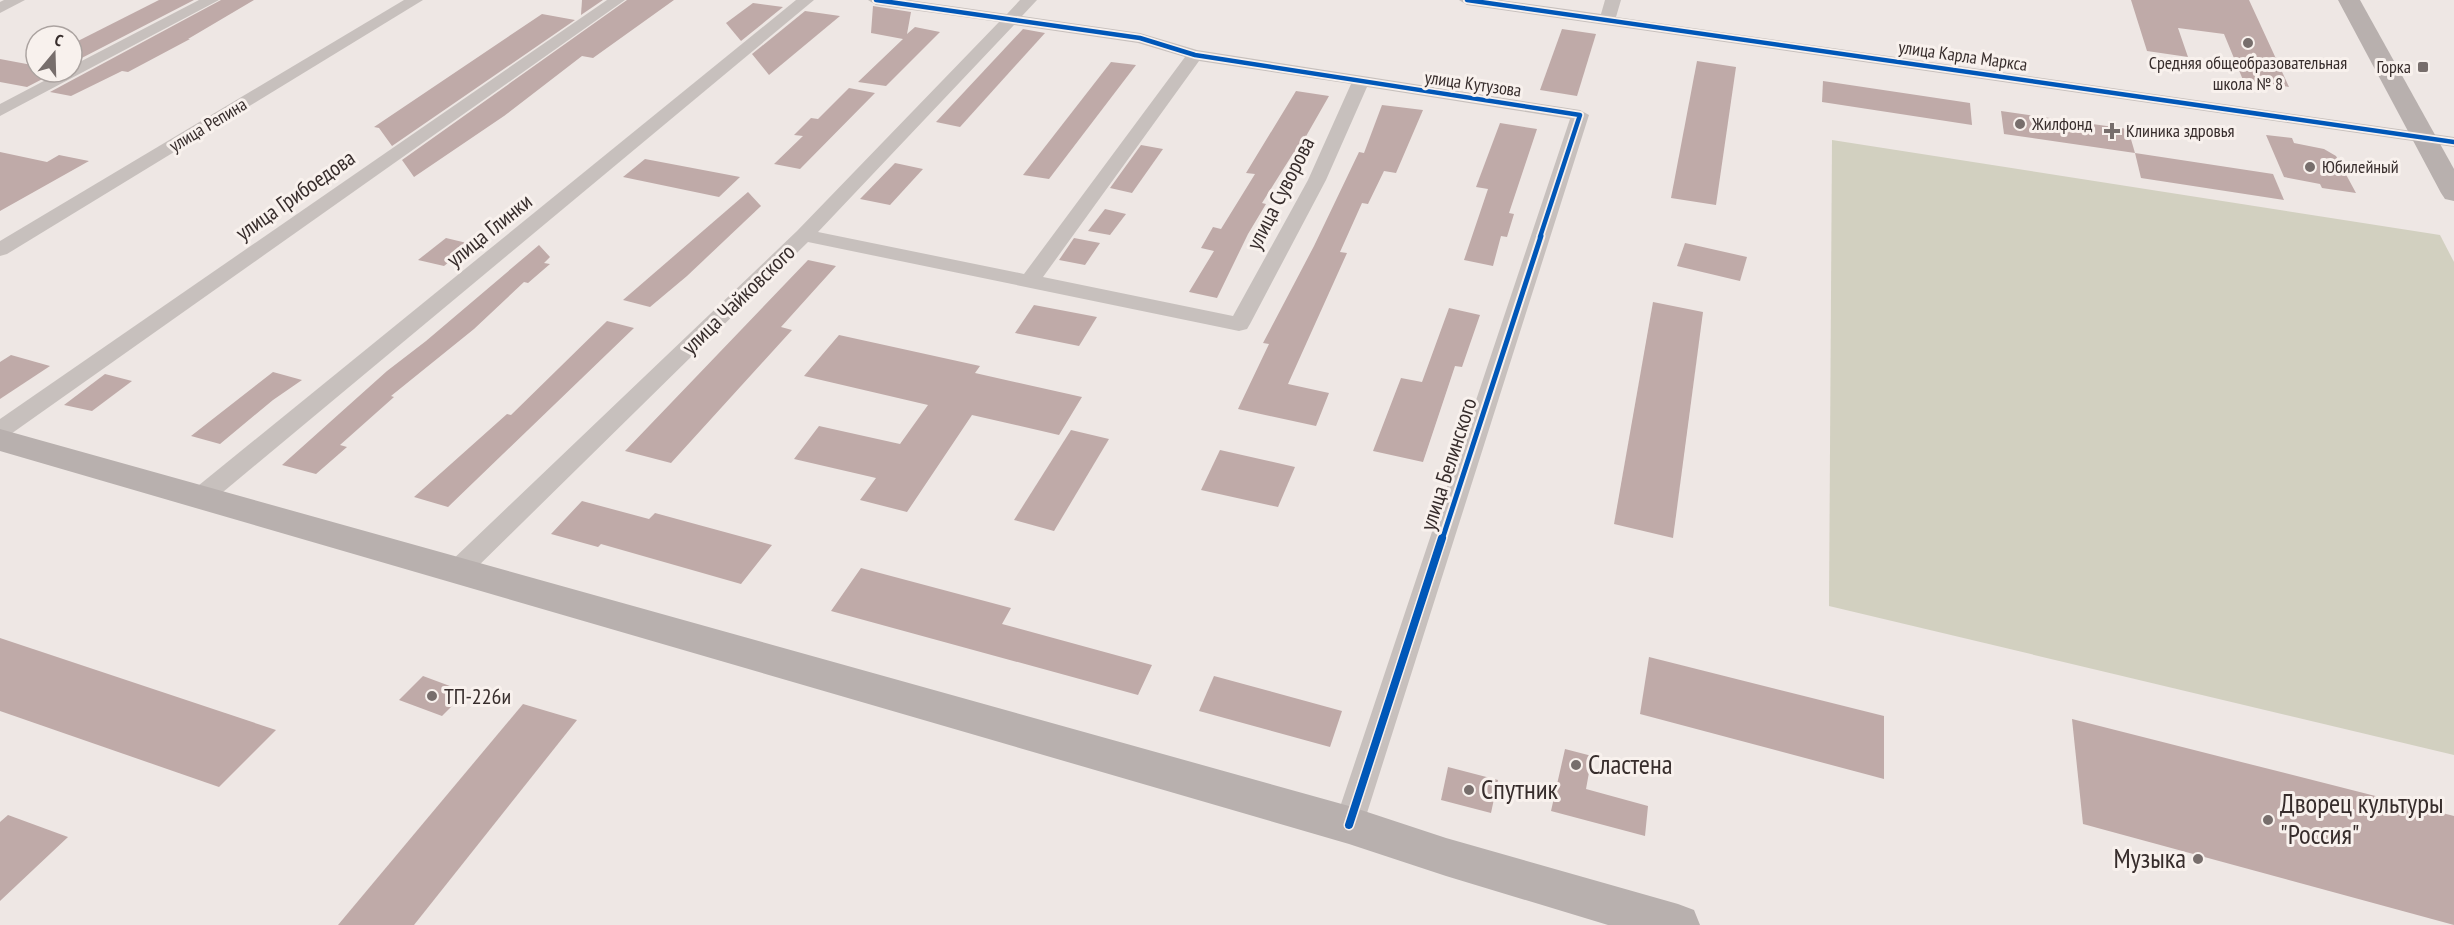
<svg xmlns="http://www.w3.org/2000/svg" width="2454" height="925" font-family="'PT Sans Narrow',sans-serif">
<rect width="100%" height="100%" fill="#eee7e4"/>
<!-- green -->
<path fill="#d2d0c0" d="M1832 140 2440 235 2454 262V755L1829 606Z"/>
<!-- building -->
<g fill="#bfaaa8">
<path d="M159 0H194L72 63V44Z"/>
<path d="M221 0H254L188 39H190L128 72 122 71 71 96 50 92Z"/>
<path d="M582 0H603L581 15Z"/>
<path d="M627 0H674L593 58 582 56 504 116 414 177 402 160Z"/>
<path d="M2131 0H2249L2289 87 2243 80 2224 34 2178 28 2188 57 2147 51Z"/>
<path d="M753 3 783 7 741 41 726 23Z"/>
<path d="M873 6 911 12 907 34 915 27 940 32 886 86 858 82 903 39 871 33Z"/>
<path d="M805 11 840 16 769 75 752 54Z"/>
<path d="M542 14 575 20 392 146 379 128 374 127Z"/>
<path d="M1023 29 1045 33 960 127 936 122Z"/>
<path d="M1562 29 1596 34 1577 96 1540 90Z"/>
<path d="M0 59 32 65 36 63V72H56L27 87 0 82Z"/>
<path d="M1697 61 1736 67 1716 205 1671 198Z"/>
<path d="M1111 62 1136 65 1049 179 1023 175Z"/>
<path d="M1823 81 1970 103 1972 125 1822 102Z"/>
<path d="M849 88 875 93 800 169 774 164 803 136 794 135 811 118 818 119Z"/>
<path d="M1296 91 1329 96 1297 152H1294L1262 203 1266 204 1248 234 1217 298 1189 292 1214 251 1201 248 1213 227 1221 229 1255 174 1246 173Z"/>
<path d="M1382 105 1423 110 1396 173 1384 171 1368 204 1362 203 1340 252 1347 253 1288 384 1329 393 1316 426 1238 409 1269 344 1263 343 1314 246 1359 152 1364 153Z"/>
<path d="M2001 111 2128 129 2135 153 2004 134Z"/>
<path d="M1500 123 1537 129 1509 213 1514 214 1507 237 1501 236 1493 266 1464 260 1488 189 1476 187Z"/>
<path d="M2266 135 2292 138 2294 143 2324 149 2336 156 2356 193 2322 188 2320 184 2284 177Z"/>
<path d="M1141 145 1163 149 1132 193 1110 188Z"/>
<path d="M0 152 47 162 59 155 89 161 0 211Z"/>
<path d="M2135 153 2273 174 2284 200 2141 178Z"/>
<path d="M645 159 740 177 719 197 623 177Z"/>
<path d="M895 163 923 169 890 205 860 199Z"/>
<path d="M748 192 761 206 687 276 650 307 623 300Z"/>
<path d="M1105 209 1126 214 1110 235 1088 231Z"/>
<path d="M446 238 471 244 444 266 418 260Z"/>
<path d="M1074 238 1100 243 1085 265 1059 260Z"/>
<path d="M1685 243 1747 257 1740 281 1677 266Z"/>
<path d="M539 245 550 257 544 263 550 264 528 283 524 282 474 329 391 396 394 397 340 445 347 447 316 474 282 465 387 371 426 341Z"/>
<path d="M808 260 836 266 781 327 792 330 671 463 625 451Z"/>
<path d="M1653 302 1703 312 1673 538 1614 524Z"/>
<path d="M1034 305 1097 317 1079 346 1015 333Z"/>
<path d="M1449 308 1480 315 1462 367 1455 366 1423 462 1373 451 1401 378 1422 382Z"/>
<path d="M607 321 634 328 448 507 414 497 507 414 511 415Z"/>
<path d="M839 335 980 366 975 373 1082 397 1059 435 972 415 907 512 860 500 876 478 794 459 819 426 900 444 928 405 804 376Z"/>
<path d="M11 355 50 366 0 399V362Z"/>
<path d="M273 372 302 380 273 400 220 444 191 436Z"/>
<path d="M105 374 132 381 92 411 64 405Z"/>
<path d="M1071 430 1109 439 1054 531 1014 520Z"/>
<path d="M1220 450 1295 467 1278 507 1201 490Z"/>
<path d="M582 501 649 519 655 513 772 545 741 584 601 544 598 547 551 534Z"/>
<path d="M861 568 1011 608 1002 624 1152 665 1138 695 831 611Z"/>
<path d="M0 638 276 730 219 787 0 711Z"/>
<path d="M1649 657 1884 716V779L1640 714Z"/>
<path d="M423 676 466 692 442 716 399 700Z"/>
<path d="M1214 676 1342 711 1330 747 1199 711Z"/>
<path d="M523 704 577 720 414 925H338Z"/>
<path d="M2072 719 2454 816V925L2083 824Z"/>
<path d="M1565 749 1592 756 1586 789 1648 806 1645 836 1551 811Z"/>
<path d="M1448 767 1498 780 1491 813 1441 800Z"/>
<path d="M8 815 68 837 0 901V822Z"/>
</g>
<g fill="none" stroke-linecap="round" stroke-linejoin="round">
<!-- minor -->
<g fill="#c7c0bd" fill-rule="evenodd">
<path d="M4 0H25L0 13V2Z"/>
<path d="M199 0H219L0 116V104L61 72H72V66Z"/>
<path d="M404 0H423L7 254 0 256V241Z"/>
<path d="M607 0H625L8 436 0 438V419Z"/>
<path d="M796 0H814L211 502 202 505 193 502 190 496 193 490Z"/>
<path d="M868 0H909L1007 14 1020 0H1037L1022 16 1140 33 1197 50 1580 110 1589 115 1360 835 1349 839 1338 835 1334 825 1570 119 1367 87 1326 180 1250 324 1247 329 1239 331 808 242 466 578 457 581 448 578 444 571 448 564 797 231 999 22 876 5ZM1014 25 1138 43 1185 57 1024 274 818 232ZM1199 61 1351 84 1308 180 1233 316 1043 277Z"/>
<path d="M1459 0H1500L1601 14 1605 0H1621L1616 17 2454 137V147L1467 5Z"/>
</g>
<!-- secondary -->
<g fill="#b8b0ae" fill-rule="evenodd">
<path d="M2338 0H2360L2454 169V201L2445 199 2441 193Z"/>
<path d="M0 429 1349 806 1446 838 1678 904 1694 910 1700 925H1608L1446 876 1349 844 0 451Z"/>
</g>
<!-- cycleway-far2 casing -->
<g stroke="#f8f1ed" stroke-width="8">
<g id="cycleway-far2">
<path d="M876 0 1140 38 1195 55 1580 115 1540 237"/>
<path d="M1467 0 2454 142"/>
</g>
</g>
<!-- cycleway-far1 casing -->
<g stroke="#f8f1ed" stroke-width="9">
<path id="cycleway-far1" d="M1442 540 1541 236"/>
</g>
<!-- cycleway casing -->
<g stroke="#f8f1ed" stroke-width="11">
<path id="cycleway" d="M1349 825 1442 538"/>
</g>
<!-- cycleway-far2 -->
<use href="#cycleway-far2" stroke="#0057b8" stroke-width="4.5"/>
<!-- cycleway-far1 -->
<use href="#cycleway-far1" stroke="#0057b8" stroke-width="5"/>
<!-- cycleway -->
<use href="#cycleway" stroke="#0057b8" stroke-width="8"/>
</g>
<!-- markers -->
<g fill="#776e6c" stroke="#f8f1ed" stroke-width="2">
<circle cx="2248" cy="43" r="6"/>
<rect x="2417" y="61" width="12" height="12" rx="3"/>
<circle cx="2020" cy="124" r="6"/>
<path d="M2109 122h6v6h6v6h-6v6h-6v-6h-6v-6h6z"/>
<circle cx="2310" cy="167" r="6"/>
<circle cx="432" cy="696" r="6"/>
<circle cx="1576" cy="765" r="6"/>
<circle cx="1469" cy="790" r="6"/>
<circle cx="2268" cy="820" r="6"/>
<circle cx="2198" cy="859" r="6"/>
</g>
<g text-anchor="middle" stroke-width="6" stroke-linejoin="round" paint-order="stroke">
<!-- far-street labels -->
<g font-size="18" fill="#372d2c" stroke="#f8f1ed">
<text transform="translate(1963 56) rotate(8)" y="6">улица Карла Маркса</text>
<text transform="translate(1473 84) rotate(8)" y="6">улица Кутузова</text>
<text transform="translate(208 125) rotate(-31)" y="6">улица Репина</text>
</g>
<!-- far-poi labels -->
<g font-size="18" fill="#372d2c" stroke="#f8f1ed" text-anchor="start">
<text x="2248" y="69" text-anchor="middle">Средняя общеобразовательная<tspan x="2248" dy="21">школа № 8</tspan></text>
<text x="2411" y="73" text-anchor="end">Горка</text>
<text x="2032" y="130">Жилфонд</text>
<text x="2126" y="137">Клиника здровья</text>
<text x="2322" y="173">Юбилейный</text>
</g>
<!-- street labels -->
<g font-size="22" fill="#372d2c" stroke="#f8f1ed">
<text transform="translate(1280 193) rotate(-63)" y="8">улица Суворова</text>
<text transform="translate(295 195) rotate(-35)" y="8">улица Грибоедова</text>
<text transform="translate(489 230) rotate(-39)" y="8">улица Глинки</text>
<text transform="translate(738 299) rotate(-44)" y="8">улица Чайковского</text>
<text transform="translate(1448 464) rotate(-72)" y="8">улица Белинского</text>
</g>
<!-- poi labels -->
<g font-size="22" fill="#372d2c" stroke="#f8f1ed" text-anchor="start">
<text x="444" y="704">ТП-226и</text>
</g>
<!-- near-poi labels -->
<g font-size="27" fill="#372d2c" stroke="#f8f1ed" text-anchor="start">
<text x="1588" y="774">Сластена</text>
<text x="1481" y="799">Спутник</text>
<text x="2280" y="813">Дворец культуры<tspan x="2280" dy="31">"Россия"</tspan></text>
<text x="2186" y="868" text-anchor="end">Музыка</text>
</g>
</g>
<!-- north arrow -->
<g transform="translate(54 54) rotate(19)"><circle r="28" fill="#f8f1ed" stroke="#aba3a0" stroke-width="1.5"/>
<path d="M0-4.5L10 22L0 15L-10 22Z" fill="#776e6c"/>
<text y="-9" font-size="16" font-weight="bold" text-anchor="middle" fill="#372d2c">С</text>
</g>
</svg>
